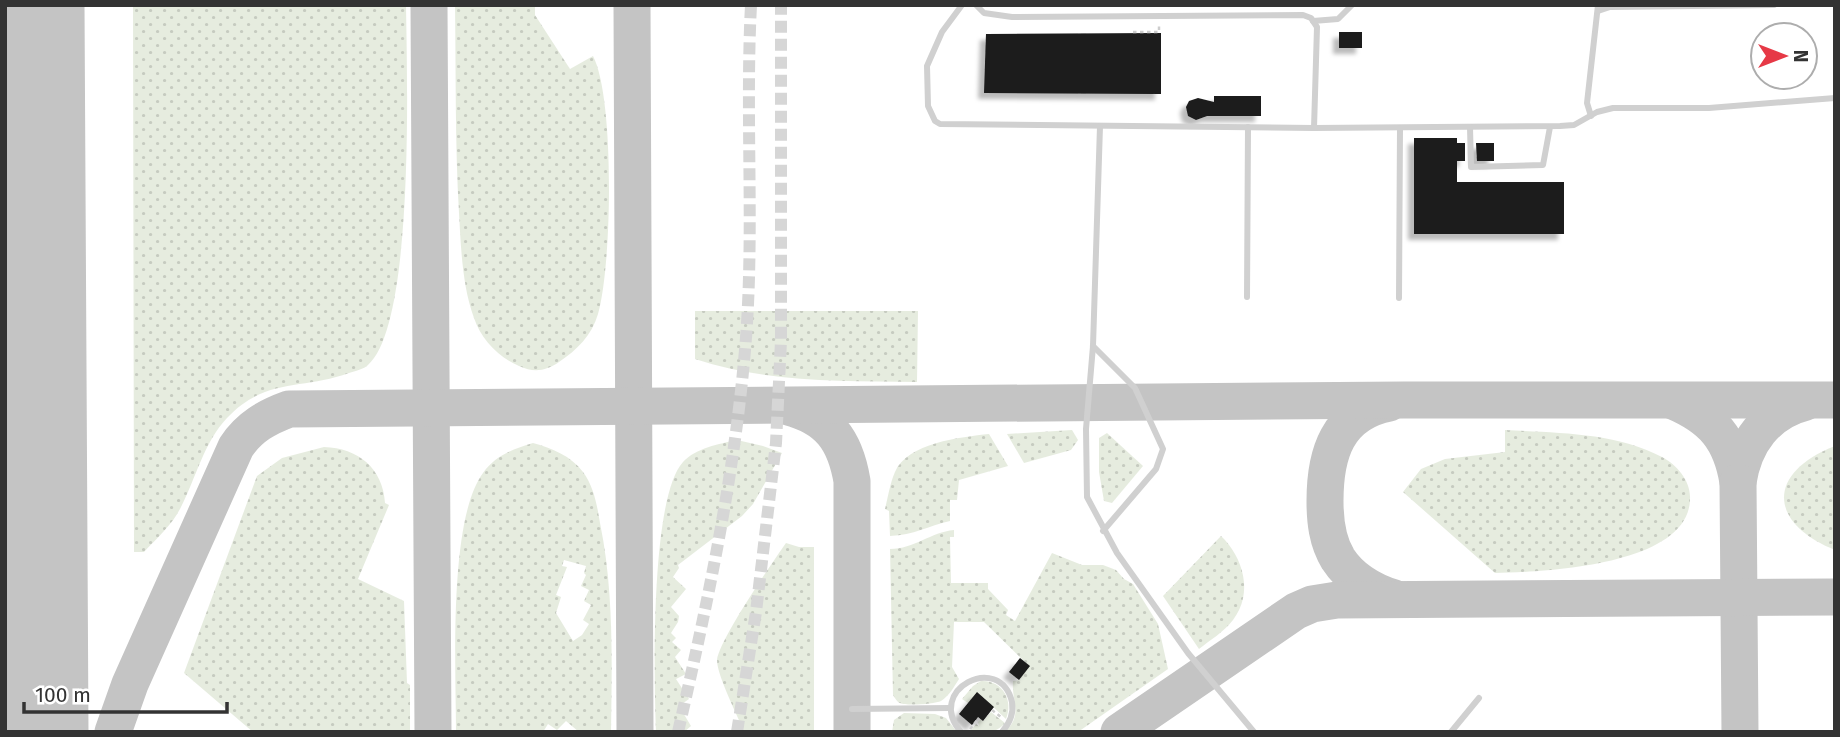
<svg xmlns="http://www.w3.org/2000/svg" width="1840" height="737" font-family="'Fira Sans',sans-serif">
<defs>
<pattern id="grass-dots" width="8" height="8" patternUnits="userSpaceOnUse" patternTransform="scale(1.75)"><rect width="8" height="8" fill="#e6ecdf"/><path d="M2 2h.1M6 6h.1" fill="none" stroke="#c6cbc0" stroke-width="1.8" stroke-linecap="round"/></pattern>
<filter id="shadow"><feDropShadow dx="-6" dy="6" stdDeviation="2" flood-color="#0004"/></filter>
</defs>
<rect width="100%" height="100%" fill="#fff"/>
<!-- grass -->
<g fill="url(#grass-dots)" fill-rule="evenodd">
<path d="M133 5H406C407 72 415 324 368 365 364 369 355 371 349 373 303 390 265 377 227 418 204 442 196 478 181 507 173 524 157 538 144 552H134Z"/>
<path d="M455 5H535V15L570 69 593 56C615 98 612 266 598 314 592 335 577 350 559 362 546 371 534 373 519 366 498 357 481 339 474 318 462 285 461 247 459 213 455 144 456 74 455 5Z"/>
<path d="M695 311H918L917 382C841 381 769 383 695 359Z"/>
<path d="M1072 430 1078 440 1071 450 1024 463 1007 434Z"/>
<path d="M1505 430C1556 433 1615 432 1662 457 1677 465 1691 481 1690 499 1689 566 1543 572 1495 573L1403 492 1421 469 1445 459 1505 452Z"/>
<path d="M1107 433 1143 466 1112 503 1104 501 1099 472V438Z"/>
<path d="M989 434 1008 466 959 480 957 500H950V521C928 526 914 535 890 536L889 511 885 509C888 497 890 483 895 472 907 443 961 437 989 434Z"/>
<path d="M737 440 763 446 782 453 753 504 742 516 678 565 679 568 673 577 686 589 671 607 679 616 678 622 671 633 676 638 672 642 681 650 675 657 686 674 676 679 689 699 679 706 691 726 684 732H656C654 680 650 498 683 462 696 448 719 444 737 440Z"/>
<path d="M533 443C552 448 571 456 583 472 594 487 597 505 600 523 614 591 612 662 611 732H579L566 721 557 730 548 724 543 732H456C456 671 448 520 483 473 495 456 513 449 533 443ZM564 560 586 566 584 573 586 575 581 586 589 590 584 601 591 605 583 620 589 624 582 635 573 641 556 613 561 597 556 595 567 567 562 566Z"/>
<path d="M1835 446V550C1768 523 1766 473 1835 446Z"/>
<path d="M324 447C358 448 383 468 385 503L389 505 358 579 404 601 407 683 410 685V732H253L184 673 257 476 282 458Z"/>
<path d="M954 530V537H950L951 583H988V589L1008 610 1006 615 1015 621 1052 553 1082 565H1103L1116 570 1124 579 1133 584 1158 624 1168 669 1078 732H1005C1024 714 1011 701 1013 681L1019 680 1029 666 984 622H954L952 667 959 679C954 687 949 696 941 701 935 704 906 706 900 703 897 702 895 698 893 695L890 549C914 549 931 532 954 530Z"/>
<path d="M1221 536C1243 557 1254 593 1233 620 1224 632 1210 640 1199 649L1163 596Z"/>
<path d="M786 543 799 547H814V732H744C738 716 717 676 717 660 719 640 772 563 786 543Z"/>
<path d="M981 681C1002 680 1014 700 1006 719L978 693 968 703 962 699 973 686Z"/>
<path d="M991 712 1005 723C995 735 983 732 969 732L976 724 979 726 978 722 981 719 983 721Z"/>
<path d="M904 713 935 714 946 718 957 732H892L894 720Z"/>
</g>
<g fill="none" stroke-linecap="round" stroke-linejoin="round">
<!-- taxiway -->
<g stroke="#c4c4c4" stroke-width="37">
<path d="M429 5 433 732"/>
<path d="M632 5 635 732"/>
<path d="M1673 401C1713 418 1731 439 1738 482 1744 443 1766 412 1806 402"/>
<path d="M1389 403C1337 413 1325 454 1325 501 1325 521 1327 541 1338 559 1351 579 1372 591 1394 598"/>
<path d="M788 407C829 418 845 440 852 481V732"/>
<path d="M1738 482 1740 732"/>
<path d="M113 732 130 684 236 447C249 427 267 417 289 409L1404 400H1835"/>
<path d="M1119 732 1296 611 1312 604 1337 600 1835 597"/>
</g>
<!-- runway -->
<path stroke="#c4c4c4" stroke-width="91" d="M39 5 43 732"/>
</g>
<!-- building -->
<g fill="#1a1a1a" filter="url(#shadow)">
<rect x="1339" y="32" width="23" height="16"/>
<path d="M1161 33V94L984 93 986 34Z"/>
<path d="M1214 96H1261V116H1207L1196 120 1188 116 1186 107 1189 101 1198 98 1214 102Z"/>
<path d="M1414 138H1457V143H1465V161H1457V182H1564V234H1414Z"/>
<path d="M1476 143H1494V161H1477Z"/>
<path d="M1020 658 1030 666 1019 680 1009 672Z"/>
<path d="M977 692 994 707 983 721 978 717 972 725 959 714Z"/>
</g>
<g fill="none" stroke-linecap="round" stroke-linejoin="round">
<!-- street-tunnel -->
<g stroke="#d6d6d6" stroke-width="12" stroke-dasharray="12 6" stroke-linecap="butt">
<path d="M678 732C707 606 734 479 745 350 755 235 745 120 751 5"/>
<path d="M737 732 756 612 776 443 781 341V5"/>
</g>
<!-- path -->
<g stroke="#cdcdcd" stroke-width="2.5" stroke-dasharray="3.5 3.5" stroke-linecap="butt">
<path d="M1133 32H1159V24"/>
<path d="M992 710 1001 717"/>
<path d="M970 729 979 718"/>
</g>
<!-- lane -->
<g stroke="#d0d0d0" stroke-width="6">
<path d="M962 5 942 32 927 66 928 106 935 121 940 124 1314 128 1560 126 1574 125 1597 112 1613 108H1709L1835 98"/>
<path d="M976 5 984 13 1012 17 1303 15 1311 18 1317 27 1314 128"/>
<path d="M1598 11 1610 7 1774 5"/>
<path d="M1313 21 1338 19 1352 5"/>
<path d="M1591 116 1587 103 1598 5"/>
<path d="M1100 126 1093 346 1086 429 1087 497 1117 553 1188 653 1254 732"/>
<path d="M1470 127 1471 167 1543 165 1550 127"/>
<path d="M1247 297 1248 127"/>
<path d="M1399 298 1400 128"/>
<path d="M1093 346 1135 388 1163 449 1156 469 1103 531"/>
<path d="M852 709 950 708"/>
<path d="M961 732C924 690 1000 651 1012 702 1014 714 1010 723 1002 732"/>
<path d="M1451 732 1479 698"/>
</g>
</g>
<!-- border -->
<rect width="1840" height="737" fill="none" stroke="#333333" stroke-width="14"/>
<!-- north arrow -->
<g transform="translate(1784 56) rotate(90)"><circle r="33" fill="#ffffff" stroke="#adadad" stroke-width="2"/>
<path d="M0-5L12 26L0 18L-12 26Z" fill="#e63946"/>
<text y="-10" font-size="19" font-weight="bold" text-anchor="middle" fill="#333333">N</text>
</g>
<!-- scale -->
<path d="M24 702v10h203v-10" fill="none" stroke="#333333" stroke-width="3.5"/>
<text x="35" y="702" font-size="21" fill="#333333" stroke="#ffffff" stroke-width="5" paint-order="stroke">100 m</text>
</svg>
